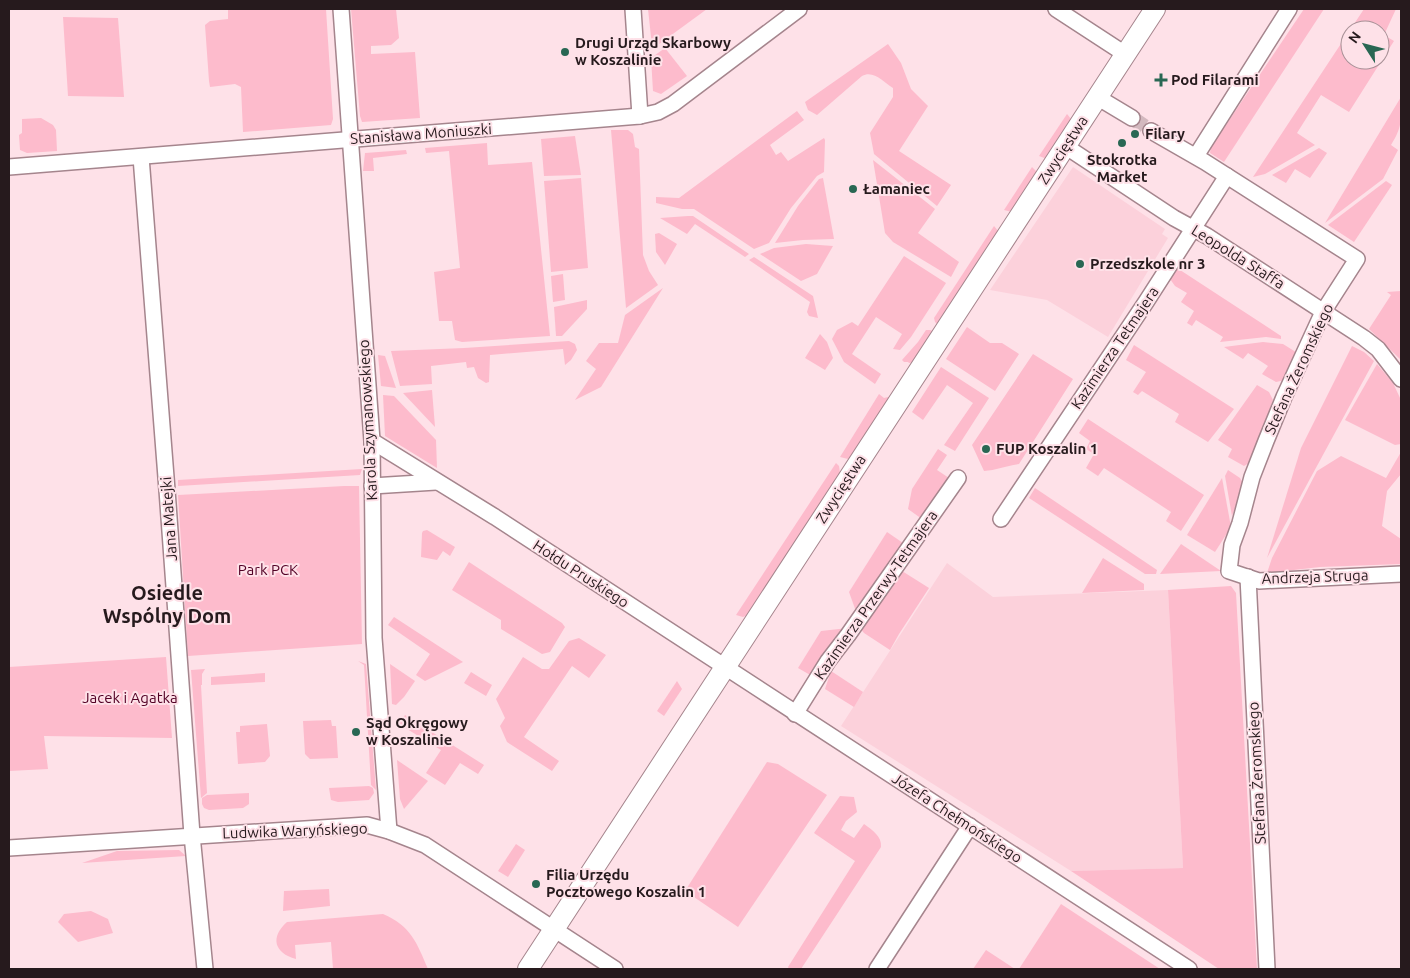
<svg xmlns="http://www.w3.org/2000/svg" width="1410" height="978" font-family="Ubuntu,sans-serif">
<rect width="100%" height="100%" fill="#fee1e8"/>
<!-- built -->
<g fill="#fcd1db">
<path d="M1073 167 1165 229 1162 234 1168 238 1108 337 1047 300 990 290Z"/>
<path d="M947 563 993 597 1168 590 1183 868 1071 871 841 726Z"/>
</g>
<!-- green -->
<g fill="#fdbbcc">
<path d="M228 9H326L333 119 331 125 243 132 241 87 235 84 210 87 209 81 205 25 210 21 228 19Z"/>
<path d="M351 9H396L399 38 391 45 371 46V54L415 52 420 118 362 122 360 116Z"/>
<path d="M648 9H707L655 47 652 46Z"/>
<path d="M1304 9H1324L1224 162 1210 153 1211 147Z"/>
<path d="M1364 9H1396L1384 35 1394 41 1349 112 1321 95 1297 133 1315 145 1265 174 1253 177 1350 30V60H1380V30H1350Z"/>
<path d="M63 17 118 18 124 97 68 96Z"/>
<path d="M888 44 901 63 911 89 928 106 899 151 951 185 937 206 874 154 870 133 893 97V88C883 82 874 70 862 76L817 115 808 110 805 102Z"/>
<path d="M665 48 687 76 661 94 653 91 651 58Z"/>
<path d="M1401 97C1401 119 1403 126 1391 145L1398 150 1383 179 1325 223Z"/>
<path d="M797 111 804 120 770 145 776 155 781 152 788 161 824 138 825 140 824 172 817 176 791 208 769 243 754 249 694 209H682L656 203V197L679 198Z"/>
<path d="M1067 114 1071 119 1047 159 1039 156Z"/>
<path d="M41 118 53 125 56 130 57 151 27 153 20 150 19 135 22 133V119Z"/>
<path d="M611 130H628L633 134 635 147 639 149 643 255 649 271 658 285 626 308Z"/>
<path d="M575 136 581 175 544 176 541 139Z"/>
<path d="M487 143 488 165 532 162 550 336 462 342 455 340 452 321H439L434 272 460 268 449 151 426 153 425 148Z"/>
<path d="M1319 148 1327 153 1310 178 1295 169 1286 183 1272 175Z"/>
<path d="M406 150 407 154 373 158 374 171H363L365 153Z"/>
<path d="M873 160 935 209 918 233 959 262 951 277 893 242 885 233Z"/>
<path d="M1032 167 1038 173 1012 212 1004 210Z"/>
<path d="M581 178 588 268 551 272 544 181Z"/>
<path d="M823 178 834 239 803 240 775 243 798 206 819 179Z"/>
<path d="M1386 181 1392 185 1354 242 1328 225Z"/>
<path d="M688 216H693L749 254 745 257 695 224 687 234 660 218Z"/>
<path d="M994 226 999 232 937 324 935 322 934 318Z"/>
<path d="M659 233 677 244 665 265 656 252 655 234Z"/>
<path d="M806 244 833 246 817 274 801 281 760 254 774 248Z"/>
<path d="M904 256 946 283 911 337 900 350 893 349 902 334 876 317 852 354 881 374 875 384 844 362 832 339 837 330 852 322 858 326Z"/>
<path d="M754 257 813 296 818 318 809 316 807 312 810 302 749 260Z"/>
<path d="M1177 268 1281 336V339L1266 337 1220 342 1223 337 1196 320 1192 326 1187 323 1194 311 1181 302 1187 293 1175 286 1170 279Z"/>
<path d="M563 274 565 300 553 302 551 276Z"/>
<path d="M663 288 601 387 575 400 596 369 586 361 599 343H618L625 315Z"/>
<path d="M1401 291V360L1369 329 1391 295 1387 292Z"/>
<path d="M587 300V309L562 336H556L554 307Z"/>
<path d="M967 327 990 343H1002L1019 354 995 391 946 359Z"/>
<path d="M926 330H930L933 331 914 362 909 363 908 362H904L902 360 918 342Z"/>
<path d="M820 334 827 342 833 358 825 370 805 358Z"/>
<path d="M569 341 575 344 577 350 571 360 565 365 563 349 490 355 489 382 486 383 478 378 474 367 467 368 466 362 431 366 432 384 400 386 391 351 464 348Z"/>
<path d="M1263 342 1283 344 1299 354 1285 380 1276 382 1262 374 1268 366 1248 353 1243 359 1224 347Z"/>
<path d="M1134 345 1234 409 1208 442 1175 422 1179 414 1142 391 1138 395 1133 392 1146 372 1126 360Z"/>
<path d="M1352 346 1364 352 1374 361 1267 558 1301 448Z"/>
<path d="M1033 354 1073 379 1019 464C1006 466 996 470 984 471L972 445Z"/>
<path d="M378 355 385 356 396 388 381 386Z"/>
<path d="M1377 364 1393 383 1401 400V444L1395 445 1345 420Z"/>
<path d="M941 367 989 398 955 451 944 445 973 403 947 385 923 420 912 412Z"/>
<path d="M1257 385 1269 392 1273 400 1251 462 1244 466 1228 457 1232 449 1218 440Z"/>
<path d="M432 390 435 427 403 393Z"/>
<path d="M879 394 884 398 892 396 853 456 848 459 840 457Z"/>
<path d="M383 395 394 396 436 440 437 468 385 436Z"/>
<path d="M1088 419 1204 495 1181 531 1166 521 1171 512 1104 468 1098 476 1086 468 1094 454 1086 449 1090 441 1079 433Z"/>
<path d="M938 449 947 455 937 470 949 478 922 519 908 509 912 489Z"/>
<path d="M1401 452V474L1387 491 1382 526 1401 539V564L1320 567 1267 573 1272 558 1317 471 1341 456 1386 478Z"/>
<path d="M836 463 839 466 840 473 748 615 743 617 736 615Z"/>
<path d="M362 469 360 475 178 486V480Z"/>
<path d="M1228 470 1240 478 1244 485 1232 516 1225 476Z"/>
<path d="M1222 478 1231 527 1215 552 1187 535Z"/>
<path d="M344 486H359L362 644 188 656 178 495Z"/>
<path d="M1035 488 1157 570 1156 574H1145L1029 498Z"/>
<path d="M427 530 455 547 450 556 443 551 437 560 421 557 422 533 423 531Z"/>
<path d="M887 532 903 543 902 551 858 617 849 592Z"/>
<path d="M1181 544 1221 571 1160 574Z"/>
<path d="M1103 558 1144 584V590L1082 593Z"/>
<path d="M469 562 562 623 565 627 550 652 542 654 501 629V620L452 590Z"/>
<path d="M902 571 929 588 899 634 890 650 864 633 860 628Z"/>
<path d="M1231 586 1236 593 1257 969H1219L1071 871 1183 868 1168 590Z"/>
<path d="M394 617 463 662 425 681 416 675 430 654 388 625Z"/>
<path d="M848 628 812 676 798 668 821 631Z"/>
<path d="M579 638 606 655 589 678 572 666 524 737 559 761 552 771 507 742 500 726 505 718 496 699 523 657 542 669H549L569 641Z"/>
<path d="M166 657 172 738 44 736 48 769 9 771V667Z"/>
<path d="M358 661 366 664 376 790 371 785 364 665Z"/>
<path d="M390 664 415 681 404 697 396 705 392 704Z"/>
<path d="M205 669 202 674V685H201L207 793 201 798 191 670Z"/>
<path d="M831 671 863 692 854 707 825 689Z"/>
<path d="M471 672 492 685 486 696 464 683Z"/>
<path d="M265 673V682L211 685V677Z"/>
<path d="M677 681 682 689 664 716 657 711Z"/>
<path d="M405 715 484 765 478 774 460 763 445 785 426 773 441 750 399 724Z"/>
<path d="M331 720 332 726H336L338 758 310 759 305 754 303 721Z"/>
<path d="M267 724 270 756 265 762 238 764 236 732H240V726Z"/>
<path d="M397 760 428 781 404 809 400 799Z"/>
<path d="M767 762 778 764 827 795 738 927 685 891Z"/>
<path d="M369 786 373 788 374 793 369 800 338 802 331 800 329 788Z"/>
<path d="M249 793V804L243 808 209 810 204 808 202 804V798L207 795Z"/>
<path d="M840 796 854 797 857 812 846 821 841 830 854 838 864 824C872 830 882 836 881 847L801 969H789L788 967 855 861 814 833Z"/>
<path d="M516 844 525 850 508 877 498 871Z"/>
<path d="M179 850 186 856 82 863 117 851Z"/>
<path d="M329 889 330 906 283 911 284 891Z"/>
<path d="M1061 904 1160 969H1019Z"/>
<path d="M91 911 108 919 113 933 78 942 58 922 64 914Z"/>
<path d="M383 914C411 926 417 943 428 969H333L331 942 295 945 296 959C274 953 270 937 287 922Z"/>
<path d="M986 950 1015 969H973Z"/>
</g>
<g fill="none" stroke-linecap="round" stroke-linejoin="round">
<!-- minor-tunnel -->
<path stroke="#d3b9bf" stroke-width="15" stroke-dasharray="15 8" stroke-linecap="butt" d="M1132 118 1151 131"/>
<!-- minor casing -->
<g stroke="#a5858d" stroke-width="18">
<g id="minor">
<path d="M341 9 372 441 374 638 389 831"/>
<path d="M633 9 640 116"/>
<path d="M1056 9 1125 54"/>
<path d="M1097 97 1132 118"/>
<path d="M1151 131 1205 162 1357 259 1323 312 1284 397 1266 441 1252 477 1240 523 1232 545 1229 571 1259 581 1401 574"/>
<path d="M1065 146 1174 218 1207 236 1364 338 1378 349 1401 379"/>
<path d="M1196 156 1289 9"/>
<path d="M141 157 167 490 192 835 205 969"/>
<path d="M9 167 640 116 658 112 673 104 799 9"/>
<path d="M372 441 495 517 1189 969"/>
<path d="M372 486 436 482"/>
<path d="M1001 519 1146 302 1227 176"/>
<path d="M1248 577 1267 969"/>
<path d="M795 714 828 661 848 635 958 478"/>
<path d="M9 848 367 825 389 831 425 845 615 969"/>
<path d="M877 969 970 826"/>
</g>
</g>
<!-- tertiary casing -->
<g stroke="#a5858d" stroke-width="22">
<path id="tertiary" d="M528 969 1155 9"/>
</g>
<!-- minor -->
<use href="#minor" stroke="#fff" stroke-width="15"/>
<!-- tertiary -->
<use href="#tertiary" stroke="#fff" stroke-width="20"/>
</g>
<!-- markers -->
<g fill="#296753" stroke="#fee1e8" stroke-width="2">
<circle cx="565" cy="52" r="5"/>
<path d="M1158.5 72.5h5v5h5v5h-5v5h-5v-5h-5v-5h5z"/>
<circle cx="1135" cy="134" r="5"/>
<circle cx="1122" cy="143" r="5"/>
<circle cx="853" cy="189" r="5"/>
<circle cx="1080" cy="264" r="5"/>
<circle cx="986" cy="449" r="5"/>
<circle cx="356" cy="732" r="5"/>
<circle cx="536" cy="884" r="5"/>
</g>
<g text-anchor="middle" stroke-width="4" stroke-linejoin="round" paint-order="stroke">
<!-- poi labels -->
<g font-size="15" font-weight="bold" fill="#261a1d" stroke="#fee1e8" text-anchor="start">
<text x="575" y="48">Drugi Urząd Skarbowy<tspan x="575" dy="17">w Koszalinie</tspan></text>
<text x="1171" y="85">Pod Filarami</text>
<text x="1145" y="139">Filary</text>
<text x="1122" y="165" text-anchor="middle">Stokrotka<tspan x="1122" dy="17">Market</tspan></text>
<text x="863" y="194">Łamaniec</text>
<text x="1090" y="269">Przedszkole nr 3</text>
<text x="996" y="454">FUP Koszalin 1</text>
<text x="366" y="728">Sąd Okręgowy<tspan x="366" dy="17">w Koszalinie</tspan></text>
<text x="546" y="880">Filia Urzędu<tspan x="546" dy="17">Pocztowego Koszalin 1</tspan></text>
</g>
<!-- street labels -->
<g font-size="15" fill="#261a1d" stroke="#fee1e8">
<text transform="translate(421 134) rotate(-4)" y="5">Stanisława Moniuszki</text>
<text transform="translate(1063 150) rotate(-57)" y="5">Zwycięstwa</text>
<text transform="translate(1238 257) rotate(32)" y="5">Leopolda Staffa</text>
<text transform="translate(1115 348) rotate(-56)" y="5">Kazimierza Tetmajera</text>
<text transform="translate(1299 369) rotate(-65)" y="5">Stefana Żeromskiego</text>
<text transform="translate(368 420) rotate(-93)" y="5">Karola Szymanowskiego</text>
<text transform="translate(841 489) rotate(-57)" y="5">Zwycięstwa</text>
<text transform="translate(169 519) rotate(-94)" y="5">Jana Matejki</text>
<text transform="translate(581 574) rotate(33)" y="5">Hołdu Pruskiego</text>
<text transform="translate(1315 577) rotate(-2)" y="5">Andrzeja Struga</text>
<text transform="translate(876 595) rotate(-55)" y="5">Kazimierza Przerwy-Tetmajera</text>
<text transform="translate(1257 773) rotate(-93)" y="5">Stefana Żeromskiego</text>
<text transform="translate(957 818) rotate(33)" y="5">Józefa Chełmońskiego</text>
<text transform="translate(295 831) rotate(-2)" y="5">Ludwika Waryńskiego</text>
</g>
<!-- park labels -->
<g font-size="15" fill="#520125" stroke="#fee1e8">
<text x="268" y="575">Park PCK</text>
<text x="130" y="703">Jacek i Agatka</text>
</g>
<!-- district labels -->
<g font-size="20" font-weight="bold" fill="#261a1d" stroke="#fee1e8">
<text x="167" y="600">Osiedle<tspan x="167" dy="23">Wspólny Dom</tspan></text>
</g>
</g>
<!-- border -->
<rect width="1410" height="978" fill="none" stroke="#261a1d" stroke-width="20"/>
<!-- north arrow -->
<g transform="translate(1365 45) rotate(306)"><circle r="24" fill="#fee1e8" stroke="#a89197"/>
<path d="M0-4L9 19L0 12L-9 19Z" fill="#296753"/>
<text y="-8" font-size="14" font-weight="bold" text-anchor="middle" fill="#261a1d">N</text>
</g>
</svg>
